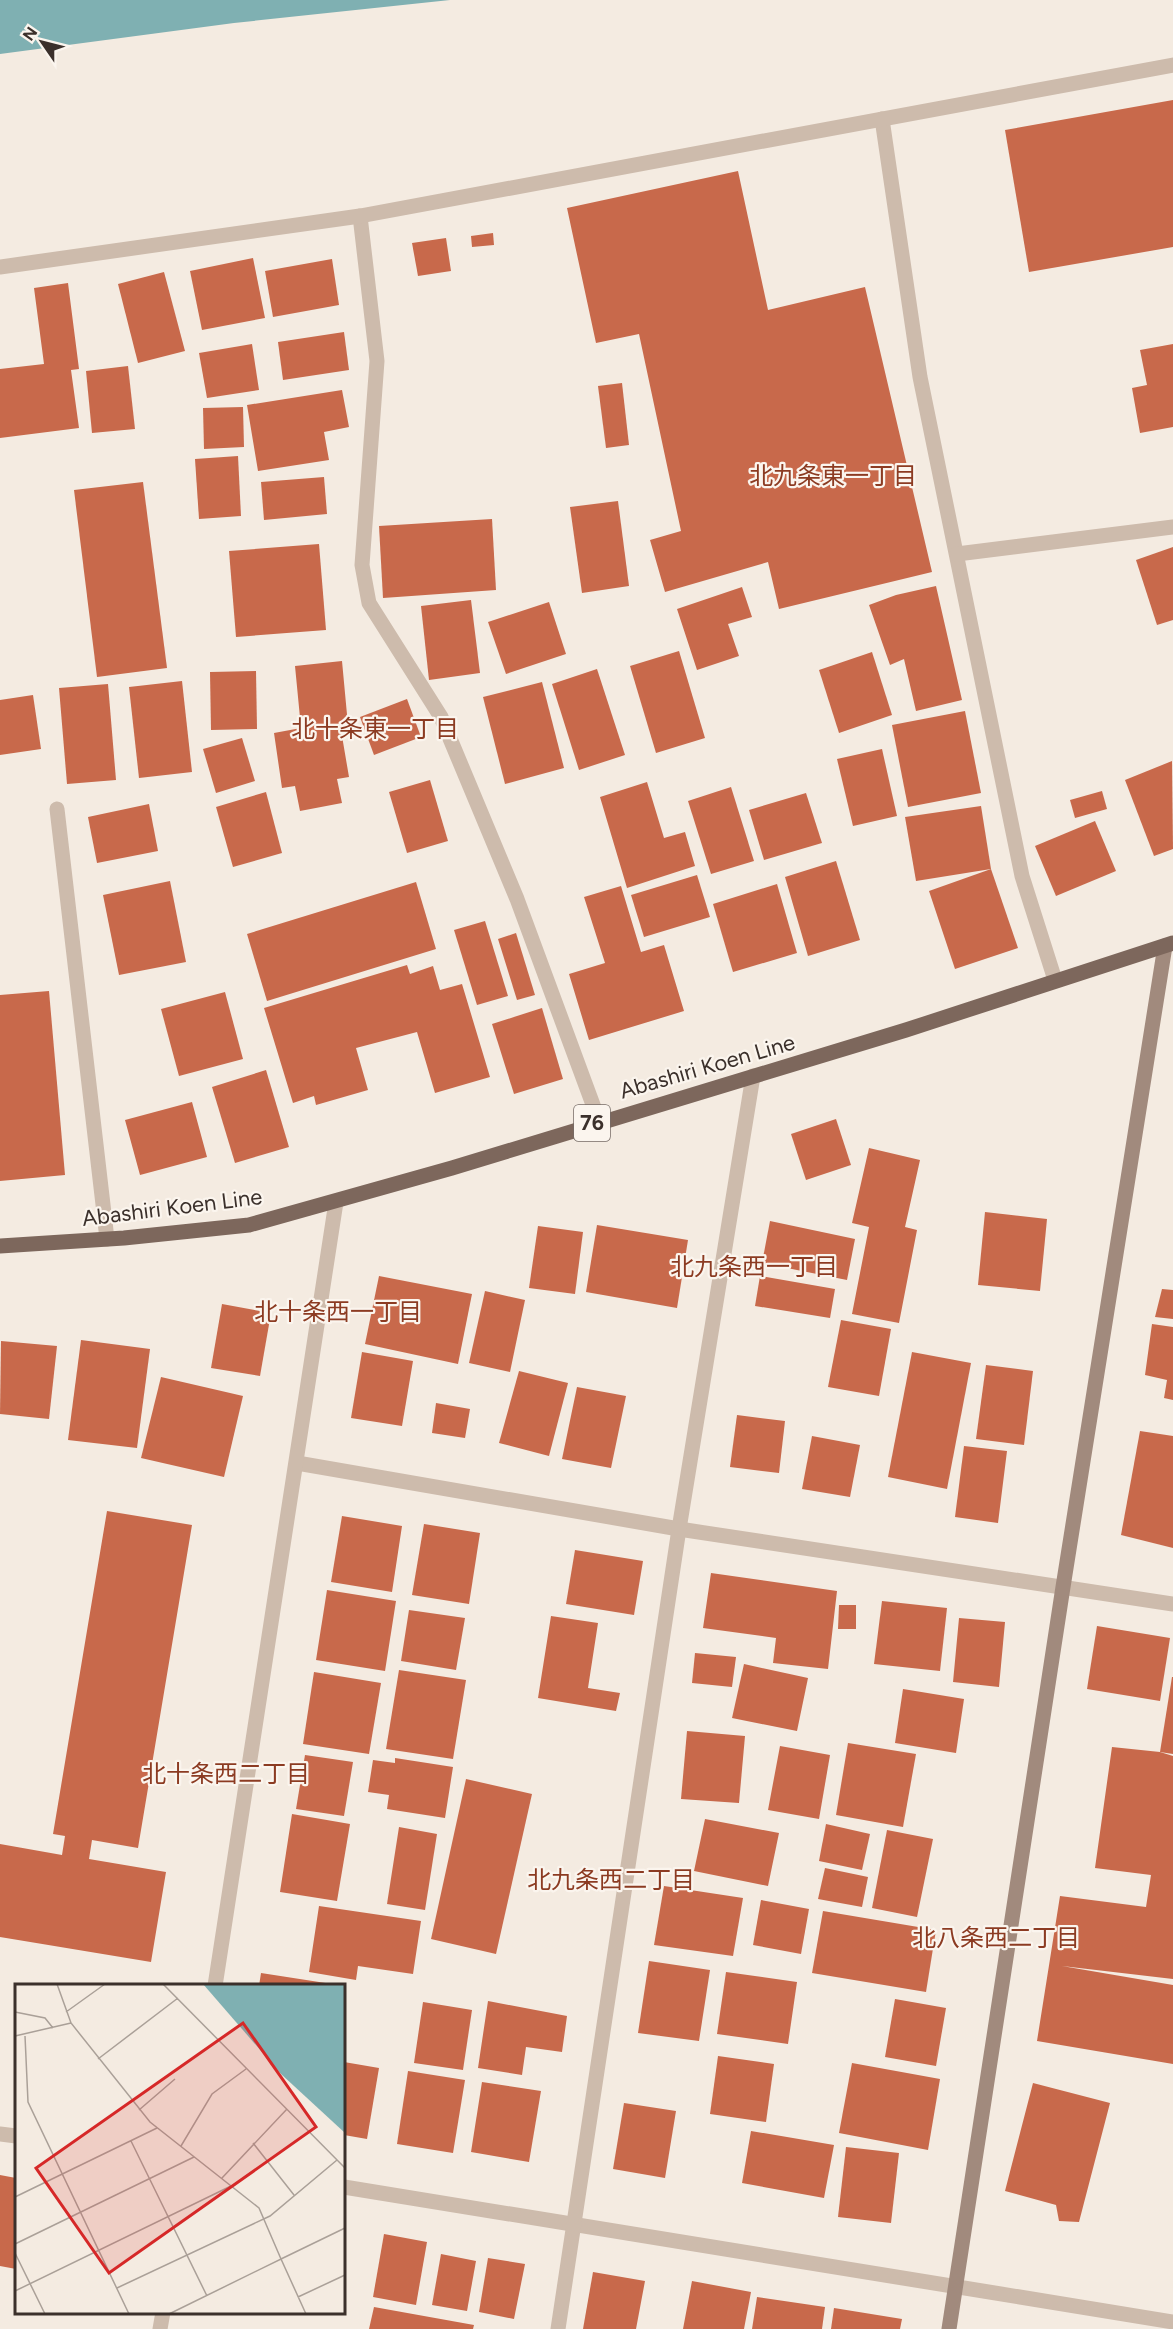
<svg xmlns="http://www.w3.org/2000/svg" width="1173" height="2329" font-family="Figtree,'Noto Sans JP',sans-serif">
<rect width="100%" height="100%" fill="#f4ebe1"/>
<!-- water -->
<path fill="#7fb0b2" d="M0 0H450L234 23 0 54Z"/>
<!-- building -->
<g fill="#c8694b">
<path d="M1173 100V247L1029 272 1005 130Z"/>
<path d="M738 171 768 310 865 287 932 572 779 609 768 562 665 592 650 540 681 531 639 334 596 343 567 208Z"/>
<path d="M493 233 494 245 472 247 471 236Z"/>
<path d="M446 238 451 271 418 276 412 243Z"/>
<path d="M253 258 265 318 202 330 190 271Z"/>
<path d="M332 259 339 305 273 317 265 271Z"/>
<path d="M164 272 185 351 138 363 118 284Z"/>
<path d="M68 283 79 369 71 370 79 428 0 438V369L44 364 34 288Z"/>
<path d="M344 332 349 370 283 380 278 342Z"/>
<path d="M252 344 259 390 207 398 199 353Z"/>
<path d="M1173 344V427L1140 433 1132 388 1147 385 1140 350Z"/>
<path d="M128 366 135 429 92 433 86 371Z"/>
<path d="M622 383 629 445 606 448 598 386Z"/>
<path d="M342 390 349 427 324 432 329 460 258 471 247 405Z"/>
<path d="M243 407 244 447 204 449 203 408Z"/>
<path d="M238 456 241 516 199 519 195 459Z"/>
<path d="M324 477 327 514 264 520 261 482Z"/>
<path d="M143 482 167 668 97 677 74 490Z"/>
<path d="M618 501 629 586 582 593 570 507Z"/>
<path d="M492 519 496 590 383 598 379 526Z"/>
<path d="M319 544 326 630 236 637 229 551Z"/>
<path d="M1173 547V620L1157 625 1136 560Z"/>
<path d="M936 586 962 700 916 711 904 659 890 665 869 605 896 595Z"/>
<path d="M742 587 752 617 728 624 739 656 697 670 677 609Z"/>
<path d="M471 600 480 673 429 680 421 606Z"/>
<path d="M549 602 566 654 506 674 488 622Z"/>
<path d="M679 651 705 738 656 753 630 666Z"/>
<path d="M872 652 892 715 839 733 819 670Z"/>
<path d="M342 661 349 736H342L349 777 337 779 342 803 300 811 295 786 282 788 274 733 301 728 295 666Z"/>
<path d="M597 669 625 755 579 770 552 684Z"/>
<path d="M256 671 257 729 211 730 210 672Z"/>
<path d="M182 681 192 772 139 778 129 687Z"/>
<path d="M542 682 564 768 505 784 483 697Z"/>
<path d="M108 684 116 780 67 784 59 688Z"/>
<path d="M33 695 41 749 0 755V700Z"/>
<path d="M407 699 421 737 374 755 360 717Z"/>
<path d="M965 711 981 793 908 807 892 725Z"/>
<path d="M242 738 255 781 216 793 203 749Z"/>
<path d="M882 749 897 816 853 826 837 759Z"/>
<path d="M1172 761 1173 849 1154 856 1125 780Z"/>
<path d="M430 780 448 841 407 853 389 792Z"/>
<path d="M647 782 664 838 685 832 695 866 627 888 600 797Z"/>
<path d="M731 787 754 861 711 874 688 801Z"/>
<path d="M1102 791 1107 809 1075 818 1070 800Z"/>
<path d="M266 792 282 853 233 867 216 807Z"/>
<path d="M806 793 822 843 764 860 749 810Z"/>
<path d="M149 804 158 851 97 863 88 817Z"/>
<path d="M981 806 991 869 916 881 905 817Z"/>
<path d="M1095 821 1116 871 1056 896 1035 846Z"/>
<path d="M836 861 860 940 808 956 785 877Z"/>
<path d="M991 869 1018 948 955 969 929 891Z"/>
<path d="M697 875 710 917 644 937 631 895Z"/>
<path d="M170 881 186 962 119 975 103 895Z"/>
<path d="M416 882 436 949 267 1001 247 934Z"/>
<path d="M777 884 797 953 733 972 713 904Z"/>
<path d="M621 886 641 952 664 945 684 1011 589 1040 569 974 605 963 584 897Z"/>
<path d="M485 921 508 996 477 1005 454 930Z"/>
<path d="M516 933 535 995 517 1000 498 939Z"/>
<path d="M407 965 410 974 433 966 440 990 462 984 490 1077 435 1093 417 1032 356 1048 368 1090 316 1105 314 1096 293 1103 264 1008Z"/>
<path d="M49 991 65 1175 0 1181V995Z"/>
<path d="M225 992 243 1059 179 1076 161 1009Z"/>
<path d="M542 1008 563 1079 514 1094 492 1024Z"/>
<path d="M266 1070 289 1147 235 1163 212 1087Z"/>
<path d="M192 1102 207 1157 140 1175 125 1120Z"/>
<path d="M836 1119 851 1165 806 1180 791 1134Z"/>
<path d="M869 1148 920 1160 905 1227 917 1230 899 1323 852 1314 869 1227 852 1223Z"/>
<path d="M985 1212 1047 1219 1040 1291 978 1285Z"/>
<path d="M770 1221 855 1239 847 1280 762 1263Z"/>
<path d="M597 1225 688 1240 677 1308 586 1292Z"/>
<path d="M538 1226 583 1232 575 1294 529 1288Z"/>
<path d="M379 1276 472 1294 458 1364 365 1344Z"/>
<path d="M760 1276 835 1289 830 1318 755 1306Z"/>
<path d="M1162 1289 1173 1290V1319L1155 1317Z"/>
<path d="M485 1291 525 1300 510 1372 469 1363Z"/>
<path d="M222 1304 271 1313 260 1376 211 1368Z"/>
<path d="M841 1320 891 1329 879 1396 828 1387Z"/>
<path d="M1152 1324 1173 1327V1400L1164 1398 1167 1380 1145 1375Z"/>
<path d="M81 1340 150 1349 137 1448 68 1440Z"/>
<path d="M1 1341 57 1346 49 1419 0 1414Z"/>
<path d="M362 1352 413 1361 402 1426 351 1418Z"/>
<path d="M912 1352 971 1363 947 1489 888 1477Z"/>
<path d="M986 1365 1033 1371 1024 1445 976 1439Z"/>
<path d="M519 1371 568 1383 549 1456 499 1443Z"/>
<path d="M161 1377 243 1396 224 1477 141 1458Z"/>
<path d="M577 1387 626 1396 611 1468 562 1459Z"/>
<path d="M436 1403 470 1409 465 1438 432 1433Z"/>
<path d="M737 1415 785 1421 779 1473 730 1467Z"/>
<path d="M1140 1431 1173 1436V1548L1121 1535Z"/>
<path d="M812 1436 860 1445 850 1497 802 1489Z"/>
<path d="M964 1446 1007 1451 998 1523 955 1517Z"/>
<path d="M107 1511 192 1525 138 1848 92 1840 89 1859 166 1872 151 1962 0 1937V1844L62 1855 65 1836 53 1834Z"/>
<path d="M342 1516 402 1526 392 1592 331 1582Z"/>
<path d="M424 1524 480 1533 469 1604 412 1595Z"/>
<path d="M575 1550 643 1561 634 1615 566 1604Z"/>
<path d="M711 1573 837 1591 828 1669 773 1663 776 1638 703 1628Z"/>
<path d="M327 1590 396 1601 385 1671 316 1660Z"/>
<path d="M882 1601 947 1608 940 1671 874 1664Z"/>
<path d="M839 1605H856V1629H838Z"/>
<path d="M409 1610 465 1618 456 1670 401 1661Z"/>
<path d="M551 1616 598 1623 588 1688 620 1693 616 1711 538 1698Z"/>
<path d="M959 1618 1005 1622 999 1687 953 1682Z"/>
<path d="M1097 1626 1170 1638 1160 1701 1087 1689Z"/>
<path d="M695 1653 736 1657 732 1687 692 1683Z"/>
<path d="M744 1664 808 1678 797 1731 732 1718Z"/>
<path d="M399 1670 466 1680 453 1759 386 1749Z"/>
<path d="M314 1672 381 1683 369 1754 303 1744Z"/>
<path d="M1172 1677H1173V1754L1160 1752Z"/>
<path d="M903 1689 964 1699 956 1753 895 1743Z"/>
<path d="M687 1731 745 1736 739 1803 681 1799Z"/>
<path d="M848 1743 916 1754 903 1827 836 1815Z"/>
<path d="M780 1746 830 1755 819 1819 768 1810Z"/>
<path d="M1112 1747 1160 1752 1173 1756V1979L1062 1966 1173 1985V2064L1037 2041 1060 1896 1146 1907 1151 1875 1095 1868Z"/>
<path d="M305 1755 353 1762 344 1816 296 1809Z"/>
<path d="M395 1758 453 1767 445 1818 387 1809 389 1795 368 1792 373 1760 395 1763Z"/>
<path d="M466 1779 532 1794 496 1954 431 1939Z"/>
<path d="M292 1814 350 1824 337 1901 280 1892Z"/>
<path d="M705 1819 779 1833 768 1886 694 1871Z"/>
<path d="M826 1824 870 1834 862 1870 819 1861Z"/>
<path d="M399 1827 437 1834 425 1910 387 1904Z"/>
<path d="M887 1830 933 1839 917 1917 872 1908Z"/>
<path d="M825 1868 868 1877 862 1907 818 1899Z"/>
<path d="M664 1886 743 1898 733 1956 654 1945Z"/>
<path d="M761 1900 809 1909 801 1954 753 1945Z"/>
<path d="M319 1906 421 1921 413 1974 358 1966 356 1980 309 1972Z"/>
<path d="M823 1911 936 1930 926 1992 812 1973Z"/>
<path d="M649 1961 710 1970 699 2041 638 2033Z"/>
<path d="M726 1972 797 1982 788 2044 717 2034Z"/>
<path d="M261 1973 332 1984V1986H259Z"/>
<path d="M895 1999 946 2008 936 2066 885 2057Z"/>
<path d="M488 2001 567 2016 562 2052 526 2047 522 2075 478 2068Z"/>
<path d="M423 2002 472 2010 463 2070 414 2063Z"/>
<path d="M718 2056 774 2064 766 2122 710 2114Z"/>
<path d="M344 2062 379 2068 367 2139 344 2135Z"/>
<path d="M852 2063 940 2079 928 2150 839 2133Z"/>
<path d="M408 2071 465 2080 453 2153 397 2144Z"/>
<path d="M482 2082 541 2091 529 2162 471 2152Z"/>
<path d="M1033 2083 1110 2103 1079 2222 1059 2221 1056 2205 1005 2191Z"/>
<path d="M624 2103 676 2111 665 2178 613 2169Z"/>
<path d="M751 2131 834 2145 824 2198 742 2183Z"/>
<path d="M846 2147 899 2153 891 2223 838 2217Z"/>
<path d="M0 2175 16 2178V2269L0 2266Z"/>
<path d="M384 2234 427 2242 416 2305 373 2297Z"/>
<path d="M441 2254 476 2261 467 2311 432 2305Z"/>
<path d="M488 2258 525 2264 514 2319 479 2312Z"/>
<path d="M593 2272 645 2281 636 2329H583Z"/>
<path d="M692 2281 751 2292 744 2329H683Z"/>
<path d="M757 2297 825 2307 822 2329H752Z"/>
<path d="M374 2307 474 2325 473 2329H369Z"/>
<path d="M834 2308 902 2319 900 2329H831Z"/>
</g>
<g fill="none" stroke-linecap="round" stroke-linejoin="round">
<!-- street -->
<g stroke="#cdbbac" stroke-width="15">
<path d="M882 119 920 377 1022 876 1055 980"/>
<path d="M360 216 377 361 362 565 369 603 441 717 517 899 599 1121"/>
<path d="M0 267 360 216 1173 65"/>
<path d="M957 554 1173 527"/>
<path d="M57 809 107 1239"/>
<path d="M297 1463 679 1529 1173 1604"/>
<path d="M215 1986 336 1202"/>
<path d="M0 2134 16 2136"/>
<path d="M344 2187 1173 2322"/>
<path d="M160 2329 163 2312"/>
<path d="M558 2329 679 1529 753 1076"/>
</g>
<!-- secondary -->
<path stroke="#a18a7d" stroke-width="15" d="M949 2329 1063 1587 1165 946"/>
<!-- primary -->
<path stroke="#7d675c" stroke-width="15" d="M0 1246 124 1238 249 1225 452 1168 906 1030 1173 943"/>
</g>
<g text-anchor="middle" stroke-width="4.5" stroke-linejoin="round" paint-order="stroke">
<!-- shield labels -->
<rect fill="#fbf5ee" stroke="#756b66" stroke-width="1.5" x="574" y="1105" width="36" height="36" rx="4.5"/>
<g font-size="21" font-weight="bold" fill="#3b302b">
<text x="592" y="1130">76</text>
</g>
<!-- street labels -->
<g font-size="22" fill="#3b302b" stroke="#fbf5ee">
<text transform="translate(707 1066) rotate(-16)" y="8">Abashiri Koen Line</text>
<text transform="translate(172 1207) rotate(-7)" y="8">Abashiri Koen Line</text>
</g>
<!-- neighbourhood labels -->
<g font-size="24" fill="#8c3b22" stroke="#fbf5ee">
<text x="833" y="484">北九条東一丁目</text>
<text x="375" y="737">北十条東一丁目</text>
<text x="754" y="1275">北九条西一丁目</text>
<text x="338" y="1320">北十条西一丁目</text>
<text x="226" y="1782">北十条西二丁目</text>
<text x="611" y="1888">北九条西二丁目</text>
<text x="996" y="1946">北八条西二丁目</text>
</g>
</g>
<!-- overview -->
<g transform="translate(15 1984)">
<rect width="330" height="330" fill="#f4ebe1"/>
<path d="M188 0H330V149L266 90Z" fill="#7fb0b2"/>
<path fill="none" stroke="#aaa098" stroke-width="1.5" d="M42 0 56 39 135 138 244 224 266 275M148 0 330 184M0 28 30 34 38 44M51 28 90 0M0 52 56 39M10 52 13 118 114 330M83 75 163 14M124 126 160 95M116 157 192 312M238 159 279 211M166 162 197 110 231 85M207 194 272 125M0 213 142 144M0 260 179 173M0 269 30 330M266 275 330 244M102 304 255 232 322 176M0 307 216 202M283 313 330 291M154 330 266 275 291 330"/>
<path fill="#d62828" fill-opacity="0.15" stroke="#d62828" stroke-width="3" d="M228 39 301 143 94 289 21 184Z"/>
<rect width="330" height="330" fill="none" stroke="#3b302b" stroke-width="3"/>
</g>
<!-- north arrow -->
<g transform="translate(42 42) rotate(305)" stroke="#fbf5ee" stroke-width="4.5" paint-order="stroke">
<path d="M0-4.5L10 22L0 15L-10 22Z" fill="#3b302b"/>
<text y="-9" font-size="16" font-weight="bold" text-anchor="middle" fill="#3b302b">N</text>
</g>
</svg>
